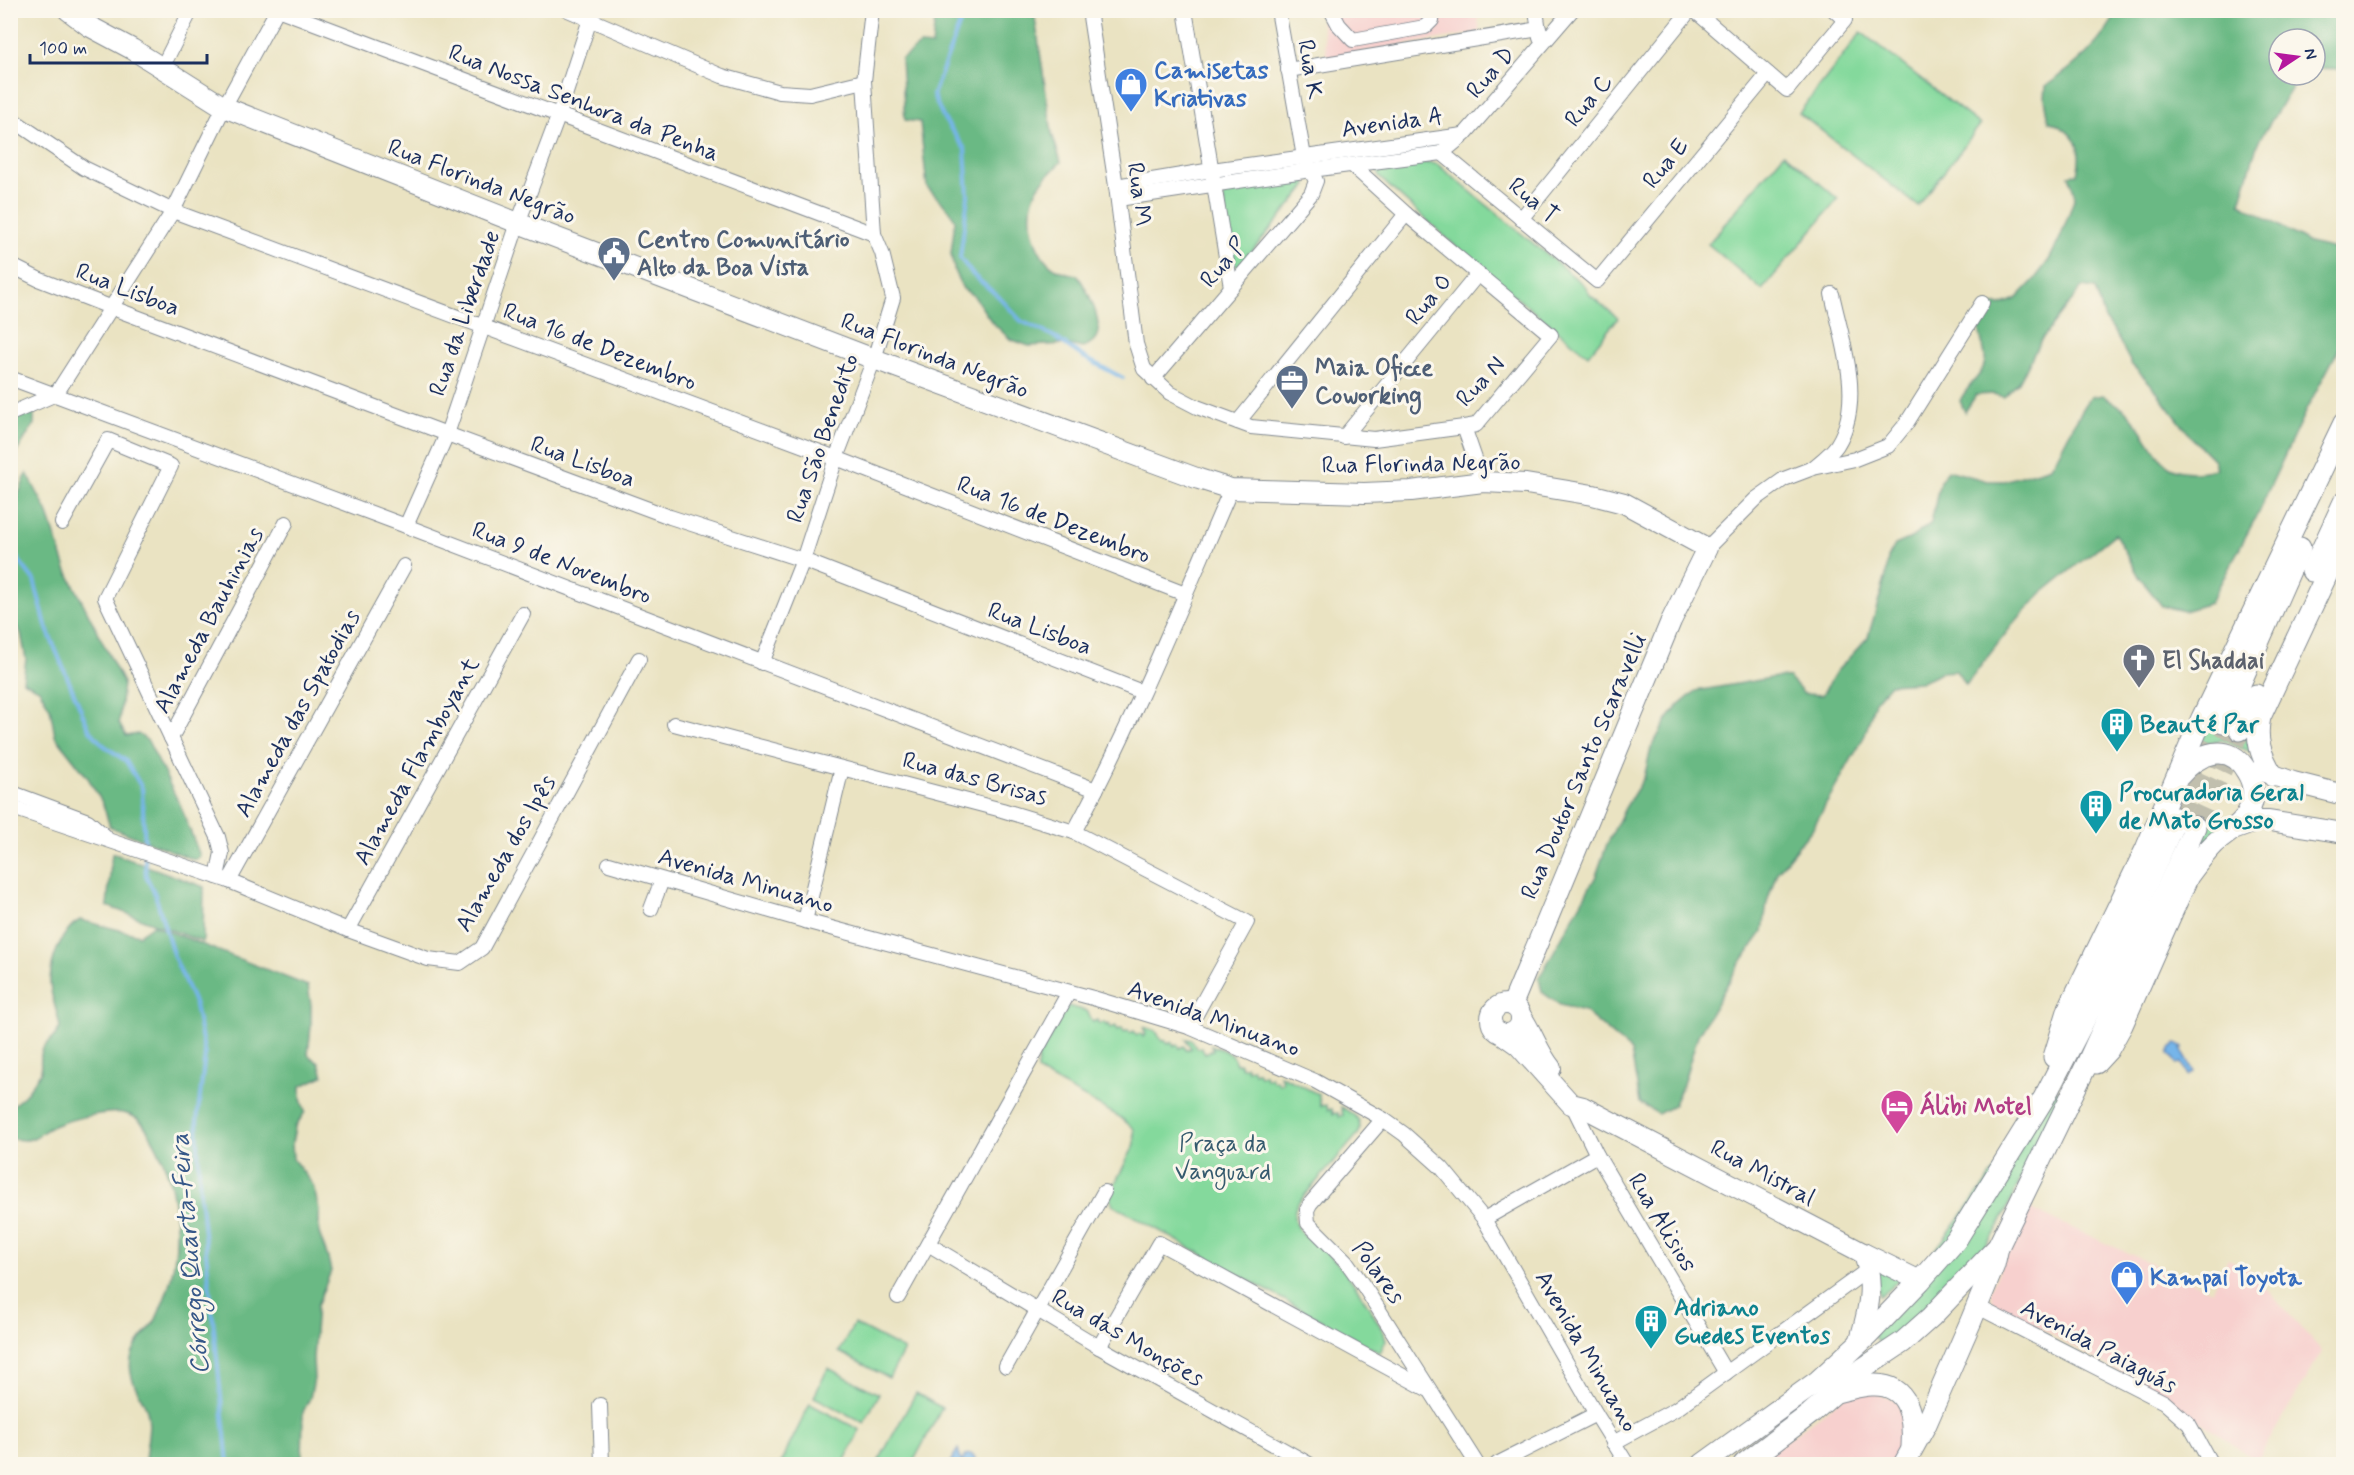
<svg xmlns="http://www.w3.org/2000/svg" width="2354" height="1475" font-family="Mynerve,sans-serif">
<rect width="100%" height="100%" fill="#fbf7ec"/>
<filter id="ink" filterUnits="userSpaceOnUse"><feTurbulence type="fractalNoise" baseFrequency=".0167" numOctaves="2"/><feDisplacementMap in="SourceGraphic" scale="12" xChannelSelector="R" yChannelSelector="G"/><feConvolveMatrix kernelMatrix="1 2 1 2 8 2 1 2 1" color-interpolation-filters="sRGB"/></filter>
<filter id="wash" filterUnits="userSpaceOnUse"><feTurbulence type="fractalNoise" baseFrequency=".008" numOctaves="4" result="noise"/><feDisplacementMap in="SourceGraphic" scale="24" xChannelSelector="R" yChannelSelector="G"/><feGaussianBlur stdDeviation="1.35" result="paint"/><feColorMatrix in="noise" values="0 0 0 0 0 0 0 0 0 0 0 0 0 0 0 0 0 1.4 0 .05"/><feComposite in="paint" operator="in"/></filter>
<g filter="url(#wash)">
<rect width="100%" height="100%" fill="#eae3c2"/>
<!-- built -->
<g fill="#f7d0ce">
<path d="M1320 11H1477L1480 32 1327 58Z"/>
<path d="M2028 1208 2212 1291 2228 1259 2249 1269 2322 1351 2257 1461 2168 1399 1993 1302 1990 1291Z"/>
<path d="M1866 1389 1897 1402 1908 1430 1893 1464H1755L1848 1394Z"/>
</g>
<!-- green -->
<g fill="#84d99c" stroke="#50847d" stroke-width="1.5">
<path d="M1861 32 1980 125 1918 206 1799 113Z"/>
<path d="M1784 153 1838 199 1762 290 1708 244Z"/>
<path d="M1427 163 1437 164 1585 286 1590 295 1618 318 1588 355 1481 269 1379 177 1377 168Z"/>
<path d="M1304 176 1307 185 1239 267 1234 263 1223 196 1225 190Z"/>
<path d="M2203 721 2250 740 2252 749 2249 751 2222 740 2203 743Z"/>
<path d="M2222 760C2234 761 2242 766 2247 777 2263 811 2223 826 2203 844 2194 852 2187 862 2182 874L2180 873 2202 825 2170 810 2190 771C2156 836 2266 838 2246 780 2242 769 2233 762 2222 760Z"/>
<path d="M1068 1006 1087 1011 1093 1022 1097 1020 1099 1024 1104 1022 1106 1026 1109 1024 1111 1028 1116 1026 1117 1030 1122 1028 1124 1032 1128 1030 1130 1033 1134 1031 1136 1035 1141 1033 1143 1037 1146 1034 1143 1027 1156 1031 1162 1041 1165 1040 1168 1044 1172 1042 1174 1046 1178 1045 1180 1048 1184 1046 1186 1050 1191 1048 1186 1039 1192 1040 1197 1048 1201 1047 1205 1054 1213 1050 1211 1045 1232 1054 1236 1064 1239 1063 1242 1068 1246 1066 1247 1070 1252 1068 1254 1073 1258 1071 1260 1076 1265 1074 1266 1079 1271 1077 1273 1081 1277 1080 1279 1084 1283 1082 1280 1075 1318 1094 1321 1106 1326 1105 1328 1110 1332 1109 1333 1114 1338 1113 1339 1117 1343 1115 1341 1107C1353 1114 1363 1118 1359 1133L1297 1204C1293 1212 1293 1223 1299 1230 1307 1240 1319 1246 1328 1254 1352 1276 1368 1305 1384 1333L1386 1340 1380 1353 1113 1205 1110 1198 1111 1191 1135 1144 1134 1129 1120 1117 1042 1074 1037 1070 1038 1058Z"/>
<path d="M2056 1090 2061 1093 1996 1232 1969 1269 1882 1347 1872 1334Z"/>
<path d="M1873 1261 1903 1277 1880 1296Z"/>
<path d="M854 1324 904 1350 889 1378 839 1352Z"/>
<path d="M828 1368 879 1394 864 1423 814 1397Z"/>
<path d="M916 1393 942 1408 912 1464H877Z"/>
<path d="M810 1404 860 1430 843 1464H785L781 1462Z"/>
</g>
<!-- forest -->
<g fill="#6bb984" stroke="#437471" stroke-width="1.5">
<path d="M936 11H1034L1052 134 1061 162C1050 173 1037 184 1033 199 1026 222 1036 259 1058 270 1064 273 1071 274 1077 275 1086 287 1106 325 1095 339 1093 343 1087 345 1083 348L1065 344 1029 346 1010 339 991 321 974 296 963 289 955 273 951 254 955 220 950 211 927 187 920 122 905 120 901 59 920 45 932 46Z"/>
<path d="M2117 11H2343V69L2315 68V39H2279V75H2300L2258 142 2240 203 2309 243 2331 248 2343 254V341L2306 410 2255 519 2210 603 2184 611 2162 606 2140 578 2115 534 2041 594 2013 624 1966 685 1956 671 1941 672 1920 682 1890 684 1875 701 1865 735 1812 829 1777 872 1767 902 1763 931 1738 966 1698 1035 1683 1084 1673 1106 1658 1114 1640 1103 1631 1051 1584 1011 1560 1005 1542 992 1539 978 1596 876 1607 844 1625 808 1644 778 1651 748 1667 720 1678 706 1696 691 1777 677 1789 678 1804 694 1822 695 1836 672 1868 637 1886 576 1888 558 1895 545 1911 538 1931 523 1940 481 1948 470 1987 481H2004L2051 467C2065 444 2075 418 2091 397L2103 395C2111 401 2120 405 2127 412 2161 446 2153 483 2216 469L2214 460 2193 439 2150 383 2132 365 2114 331 2105 319 2095 289 2082 287 2041 340 2019 382 2004 397 1993 394 1976 395 1965 412 1960 401C1966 386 1983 376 1985 361 1986 356 1984 351 1983 346 1978 329 1978 321 1987 305H2001L2016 299 2034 280 2049 260 2061 236 2075 197 2069 175 2077 174C2084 147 2075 132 2049 121L2045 99 2046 86C2075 66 2103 43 2117 11Z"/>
<path d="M34 409V424L11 461V422Z"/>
<path d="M27 473 47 511 66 569 123 683 119 723 126 736 138 734 148 741 181 807 200 856 195 860 110 827 103 804 88 778 55 736 50 708 39 689 23 681 26 659 21 633 11 618 10 534 15 533V503Z"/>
<path d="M112 853 204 887 203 942 107 906Z"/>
<path d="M80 920 139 935 153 925 308 986 311 1005V1026L308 1055 319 1063 323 1076 301 1086V1099L305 1112 295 1127 292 1143 293 1159 313 1185 319 1209V1233L328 1258 331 1271 317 1306 313 1358 314 1379 310 1398 303 1412 302 1464H145C145 1448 152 1427 147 1410 141 1393 127 1380 131 1359 134 1343 147 1334 155 1321 158 1315 161 1307 164 1300 184 1250 179 1184 152 1138 145 1126 141 1118 127 1114 112 1109 71 1119 56 1125 35 1133 37 1145 11 1138V1107L25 1095 41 1072C39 1038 46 1052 60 1028 58 1012 50 996 50 981 51 960 61 930 80 920Z"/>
</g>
<!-- water -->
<g fill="#76b5e9" stroke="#4872a4" stroke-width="1.5">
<path d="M2177 1044 2183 1048 2181 1049 2194 1072 2188 1076 2182 1063 2177 1064 2169 1054 2171 1048Z"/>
<path d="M958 1449 962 1463 965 1455 971 1454 975 1458 974 1464H949Z"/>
</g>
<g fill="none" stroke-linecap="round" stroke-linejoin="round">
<!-- stream -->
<g stroke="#76b5e9" stroke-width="4">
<path d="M965 10 933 95 944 119 965 149 968 196 960 258 973 275 999 297 1021 321 1053 336 1085 358 1123 378"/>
<path d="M10 549 34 580 47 629 89 729 102 744 126 761 142 788 145 849"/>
<path d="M145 857 146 876 155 894 173 954 195 1005 205 1055 197 1121 200 1194 228 1464"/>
</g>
</g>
</g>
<g filter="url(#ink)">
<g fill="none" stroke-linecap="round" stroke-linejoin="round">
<!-- primary-tunnel -->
<g stroke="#c1bfae" stroke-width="21" stroke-dasharray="21 10" stroke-linecap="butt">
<path d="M2176 818 2223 722"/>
<path d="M2195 827 2240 730"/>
</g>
<!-- street casing -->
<g stroke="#828990" stroke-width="16">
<g id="street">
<path d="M280 10 874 234"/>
<path d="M568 10 722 76 780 92 810 94 864 81"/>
<path d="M1089 10 1116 186 1136 344 1144 369 1170 393 1197 407 1251 427 1374 439 1464 427 1476 425 1551 335 1406 214 1352 165"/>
<path d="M1185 10 1231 287"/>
<path d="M1331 10 1339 25 1353 40 1425 27 1432 20 1434 10"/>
<path d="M1536 10 1540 38"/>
<path d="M1694 10 1787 90 1845 20 1834 10"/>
<path d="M162 68 191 10"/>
<path d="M1288 70 1539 29"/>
<path d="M10 118 84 168 173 211 836 458 1185 594"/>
<path d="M1442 153 1597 281 1768 74"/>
<path d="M1116 186 1212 170 1463 135"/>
<path d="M1118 199 1311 170 1442 153 1465 134 1572 10"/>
<path d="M1521 219 1690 10"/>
<path d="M10 265 38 279 110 307 447 434 670 517 803 560 1142 692"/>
<path d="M10 378 406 526 1096 790"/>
<path d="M1153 379 1311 194 1316 181 1304 157 1278 10"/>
<path d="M56 394 173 211 224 107 277 10"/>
<path d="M10 414 56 394"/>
<path d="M1238 422 1406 214"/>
<path d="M1464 427 1483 482"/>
<path d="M1344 437 1478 274"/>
<path d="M1813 468C1821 461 1831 454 1837 445 1865 401 1842 341 1832 294"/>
<path d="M62 523 108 440 171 466 105 598 218 837 222 853 217 877"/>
<path d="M406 526 447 434 518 223 558 117 593 10"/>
<path d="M1707 548 1756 499 1784 479 1813 468 1855 459 1888 446 1906 424 1982 303"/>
<path d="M762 663 803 560 836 458 874 359 893 298 882 253 874 234 864 81 872 10"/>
<path d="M674 724 1002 810 1074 832 1247 922 1189 1027"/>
<path d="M171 738 286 523"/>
<path d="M10 792 88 821 105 836"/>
<path d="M10 807 229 881 348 930 428 959 460 963 482 948 639 659"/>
<path d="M1074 832C1134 721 1181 604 1231 489"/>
<path d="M609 864 805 921 1093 998 1189 1027 1315 1081 1383 1119 1404 1134 1442 1168 1484 1219 1596 1414 1627 1464"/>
<path d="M229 881 404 566"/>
<path d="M651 909 662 880"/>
<path d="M805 921 842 768"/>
<path d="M348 930 523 614"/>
<path d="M1570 1100 1597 1155 1726 1373"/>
<path d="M1383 1119 1310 1204 1307 1210 1308 1223 1346 1261 1365 1288 1477 1464"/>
<path d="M1484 1219 1597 1155"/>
<path d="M928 1244 1099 1347 1309 1464"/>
<path d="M898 1297 1069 992"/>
<path d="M1976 1306 2164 1402 2189 1424 2211 1464"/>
<path d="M1099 1347 1159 1243 1427 1389"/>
<path d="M1006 1366 1104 1192"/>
<path d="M600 1405 602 1464"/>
<path d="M1613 1443 1676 1409 1869 1269"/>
<path d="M1497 1464 1596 1414"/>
</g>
</g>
<!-- secondary casing -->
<g stroke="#828990" stroke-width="22">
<g id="secondary">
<path d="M68 10 89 26 132 49 224 107 518 223 874 359 1199 479 1231 489 1364 493 1411 491 1483 482 1526 484 1593 495 1624 503 1707 548 1671 621 1512 1005"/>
<path d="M2260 770 2293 782 2344 795"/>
<path d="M2233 830 2258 821H2269L2344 833"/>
<circle cx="1506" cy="1019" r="15"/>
<path d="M1521 1016C1533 1033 1538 1052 1551 1068"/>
<path d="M1501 1033 1518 1045 1571 1104 1583 1107 1863 1253 1920 1281"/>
<path d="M1859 1343C1868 1313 1876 1283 1863 1253"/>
</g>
</g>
<!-- primary casing -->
<g stroke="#828990" stroke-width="23">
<g id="primary">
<path d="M2312 571 2344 502"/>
<path d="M2223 722 2300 548"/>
<path d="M2240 730 2256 695"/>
<path d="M2273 776C2261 756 2255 740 2260 717L2344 538"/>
<path d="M2054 1057 2069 1008 2146 849 2202 718 2344 423"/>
<path d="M2096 1063 2108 1050 2122 1025 2188 876C2196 865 2204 854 2214 844 2227 832 2244 825 2250 808 2255 796 2254 783 2247 772 2230 740 2198 753 2179 776"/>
<path d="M1835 1392C1847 1390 1860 1385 1872 1385 1910 1383 1914 1419 1912 1447"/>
<path d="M1703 1464 1818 1381 1868 1335 1920 1281 1956 1240 2044 1098 2099 991 2176 818"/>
<path d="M1744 1464 1810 1414 1858 1372 1903 1342 1931 1317 1996 1249"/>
<path d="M1904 1464 1926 1424 1971 1321 1994 1265 1998 1247 2087 1064 2195 827"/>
</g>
</g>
<!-- street -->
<use href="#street" stroke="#fff" stroke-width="14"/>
<!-- secondary -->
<use href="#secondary" stroke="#fff" stroke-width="20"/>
<!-- primary -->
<use href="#primary" stroke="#fff" stroke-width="21"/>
</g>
</g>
<!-- icons -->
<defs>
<g id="shop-pin" transform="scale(1.725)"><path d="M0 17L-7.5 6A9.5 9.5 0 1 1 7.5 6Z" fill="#3f7fe0" stroke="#fbf7ec"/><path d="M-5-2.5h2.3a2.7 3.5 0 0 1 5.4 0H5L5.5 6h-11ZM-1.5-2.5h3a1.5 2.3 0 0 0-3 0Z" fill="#fff"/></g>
<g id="civic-pin" transform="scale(1.725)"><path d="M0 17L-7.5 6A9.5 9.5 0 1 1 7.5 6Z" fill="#5c6f8a" stroke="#fbf7ec"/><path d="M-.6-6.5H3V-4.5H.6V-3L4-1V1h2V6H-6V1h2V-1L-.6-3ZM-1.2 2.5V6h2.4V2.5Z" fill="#fff"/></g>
<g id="office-pin" transform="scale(1.725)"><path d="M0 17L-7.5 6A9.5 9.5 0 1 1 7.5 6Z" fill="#5c6f8a" stroke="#fbf7ec"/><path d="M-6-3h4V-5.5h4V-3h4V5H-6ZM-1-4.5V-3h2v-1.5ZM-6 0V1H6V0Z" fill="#fff"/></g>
<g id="church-pin" transform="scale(1.725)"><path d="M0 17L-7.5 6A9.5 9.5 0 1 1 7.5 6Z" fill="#6b7280" stroke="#fbf7ec"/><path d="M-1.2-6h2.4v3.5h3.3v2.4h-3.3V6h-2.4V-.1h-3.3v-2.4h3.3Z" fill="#fff"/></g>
<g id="building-pin" transform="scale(1.725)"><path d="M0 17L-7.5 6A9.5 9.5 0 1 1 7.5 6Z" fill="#0f9aa8" stroke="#fbf7ec"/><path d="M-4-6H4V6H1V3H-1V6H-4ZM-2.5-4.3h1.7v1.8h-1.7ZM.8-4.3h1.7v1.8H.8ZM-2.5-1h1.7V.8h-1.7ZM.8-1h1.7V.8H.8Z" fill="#fff"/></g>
<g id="hotel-pin" transform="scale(1.725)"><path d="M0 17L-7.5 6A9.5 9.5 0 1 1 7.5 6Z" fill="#d1479c" stroke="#fbf7ec"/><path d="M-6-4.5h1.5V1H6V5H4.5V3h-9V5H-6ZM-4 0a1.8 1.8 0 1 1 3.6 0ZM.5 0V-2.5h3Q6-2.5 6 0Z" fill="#fff"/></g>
</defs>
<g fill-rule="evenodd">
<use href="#shop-pin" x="1131" y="84"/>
<use href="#civic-pin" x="614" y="253"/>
<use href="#office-pin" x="1292" y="381"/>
<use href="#church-pin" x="2139" y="660"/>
<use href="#building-pin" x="2117" y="724"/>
<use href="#building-pin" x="2096" y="806"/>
<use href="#hotel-pin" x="1897" y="1106"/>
<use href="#shop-pin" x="2127" y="1277"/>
<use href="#building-pin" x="1651" y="1321"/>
</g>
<g text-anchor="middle" stroke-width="6" stroke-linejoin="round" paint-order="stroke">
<!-- street labels -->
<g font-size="24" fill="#1b2f5e" stroke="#fbf7ec">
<text transform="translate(1311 69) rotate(80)" y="8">Rua K</text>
<text transform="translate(1490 72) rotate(-49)" y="8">Rua D</text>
<text transform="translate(1588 100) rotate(-51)" y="8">Rua C</text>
<text transform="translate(584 102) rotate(21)" y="8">Rua Nossa Senhora da Penha</text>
<text transform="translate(1392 122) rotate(-8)" y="8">Avenida A</text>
<text transform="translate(1665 163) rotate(-51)" y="8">Rua E</text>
<text transform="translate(482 181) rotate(21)" y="8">Rua Florinda Negrão</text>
<text transform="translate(1140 194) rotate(82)" y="8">Rua M</text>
<text transform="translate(1534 200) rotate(40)" y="8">Rua T</text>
<text transform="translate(1223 262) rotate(-49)" y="8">Rua P</text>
<text transform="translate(128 289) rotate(21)" y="8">Rua Lisboa</text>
<text transform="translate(1428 299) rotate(-51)" y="8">Rua O</text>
<text transform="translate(464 313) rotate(-71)" y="8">Rua da Liberdade</text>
<text transform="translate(600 346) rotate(21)" y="8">Rua 16 de Dezembro</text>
<text transform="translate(935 355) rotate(21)" y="8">Rua Florinda Negrão</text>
<text transform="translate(1480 381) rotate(-47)" y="8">Rua N</text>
<text transform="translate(822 438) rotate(-71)" y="8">Rua São Benedito</text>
<text transform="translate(583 461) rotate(20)" y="8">Rua Lisboa</text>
<text transform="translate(1421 463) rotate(-1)" y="8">Rua Florinda Negrão</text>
<text transform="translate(1054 519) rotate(21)" y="8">Rua 16 de Dezembro</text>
<text transform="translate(562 562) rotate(21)" y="8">Rua 9 de Novembro</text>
<text transform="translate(208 620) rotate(-62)" y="8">Alameda Bauhinias</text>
<text transform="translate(1040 628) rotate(21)" y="8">Rua Lisboa</text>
<text transform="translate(297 713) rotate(-61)" y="8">Alameda das Spatodias</text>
<text transform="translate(416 761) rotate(-61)" y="8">Alameda Flamboyant</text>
<text transform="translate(1583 766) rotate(-67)" y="8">Rua Doutor Santo Scaravelli</text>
<text transform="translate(975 778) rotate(15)" y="8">Rua das Brisas</text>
<text transform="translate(505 853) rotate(-60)" y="8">Alameda dos Ipês</text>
<text transform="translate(746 880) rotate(16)" y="8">Avenida Minuano</text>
<text transform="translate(1214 1018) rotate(20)" y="8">Avenida Minuano</text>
<text transform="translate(1763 1172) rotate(28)" y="8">Rua Mistral</text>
<text transform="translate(1663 1222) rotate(59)" y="8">Rua Alisios</text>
<text transform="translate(1379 1272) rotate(54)" y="8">Polares</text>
<text transform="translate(1128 1337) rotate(30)" y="8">Rua das Monções</text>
<text transform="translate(2099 1346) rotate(28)" y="8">Avenida Paiaguás</text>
<text transform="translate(1587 1351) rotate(60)" y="8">Avenida Minuano</text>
</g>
<!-- shop labels -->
<g font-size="24" font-weight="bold" fill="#366cbe" stroke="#fbf7ec" text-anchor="start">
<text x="1154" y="78">Camisetas<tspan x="1154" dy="28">Kriativas</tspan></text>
<text x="2150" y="1285">Kampai Toyota</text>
</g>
<!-- service labels -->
<g font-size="24" font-weight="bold" fill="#4e5e75" stroke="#fbf7ec" text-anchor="start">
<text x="637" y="247">Centro Comunitário<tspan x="637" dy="28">Alto da Boa Vista</tspan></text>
<text x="1315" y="375">Maia Oficce<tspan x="1315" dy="28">Coworking</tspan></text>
</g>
<!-- worship labels -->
<g font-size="24" font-weight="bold" fill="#5b616d" stroke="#fbf7ec" text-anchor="start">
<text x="2162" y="668">El Shaddai</text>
</g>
<!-- culture labels -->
<g font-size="24" font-weight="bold" fill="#0d838f" stroke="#fbf7ec" text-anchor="start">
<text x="2140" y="732">Beauté Par</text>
<text x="2119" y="800">Procuradoria Geral<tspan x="2119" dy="28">de Mato Grosso</tspan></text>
<text x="1674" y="1315">Adriano<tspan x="1674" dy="28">Guedes Eventos</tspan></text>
</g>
<!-- hotel labels -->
<g font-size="24" font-weight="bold" fill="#b23c85" stroke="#fbf7ec" text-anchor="start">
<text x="1920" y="1114">Álibi Motel</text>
</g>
<!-- park labels -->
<g font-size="24" fill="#355a6e" stroke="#fbf7ec">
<text x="1223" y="1151">Praça da<tspan x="1223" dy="28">Vanguard</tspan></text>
</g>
<!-- water labels -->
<g font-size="26" font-style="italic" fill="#365788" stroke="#fbf7ec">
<text transform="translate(189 1254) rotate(-95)" y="9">Córrego Quarta-Feira</text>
</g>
</g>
<!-- margin -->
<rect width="2354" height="1475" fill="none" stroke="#fbf7ec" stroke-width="36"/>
<!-- north arrow -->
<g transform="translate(2297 57) rotate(77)"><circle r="28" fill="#fbf7ec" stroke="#a1a7b3" stroke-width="1.5"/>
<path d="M0-4.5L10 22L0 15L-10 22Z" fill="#b5179e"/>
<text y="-9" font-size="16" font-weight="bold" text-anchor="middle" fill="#1b2f5e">N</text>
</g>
<!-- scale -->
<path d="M30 54v9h177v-9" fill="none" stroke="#1b2f5e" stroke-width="3"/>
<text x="39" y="54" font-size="18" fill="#1b2f5e" stroke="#fbf7ec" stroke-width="4.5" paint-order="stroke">100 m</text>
</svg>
